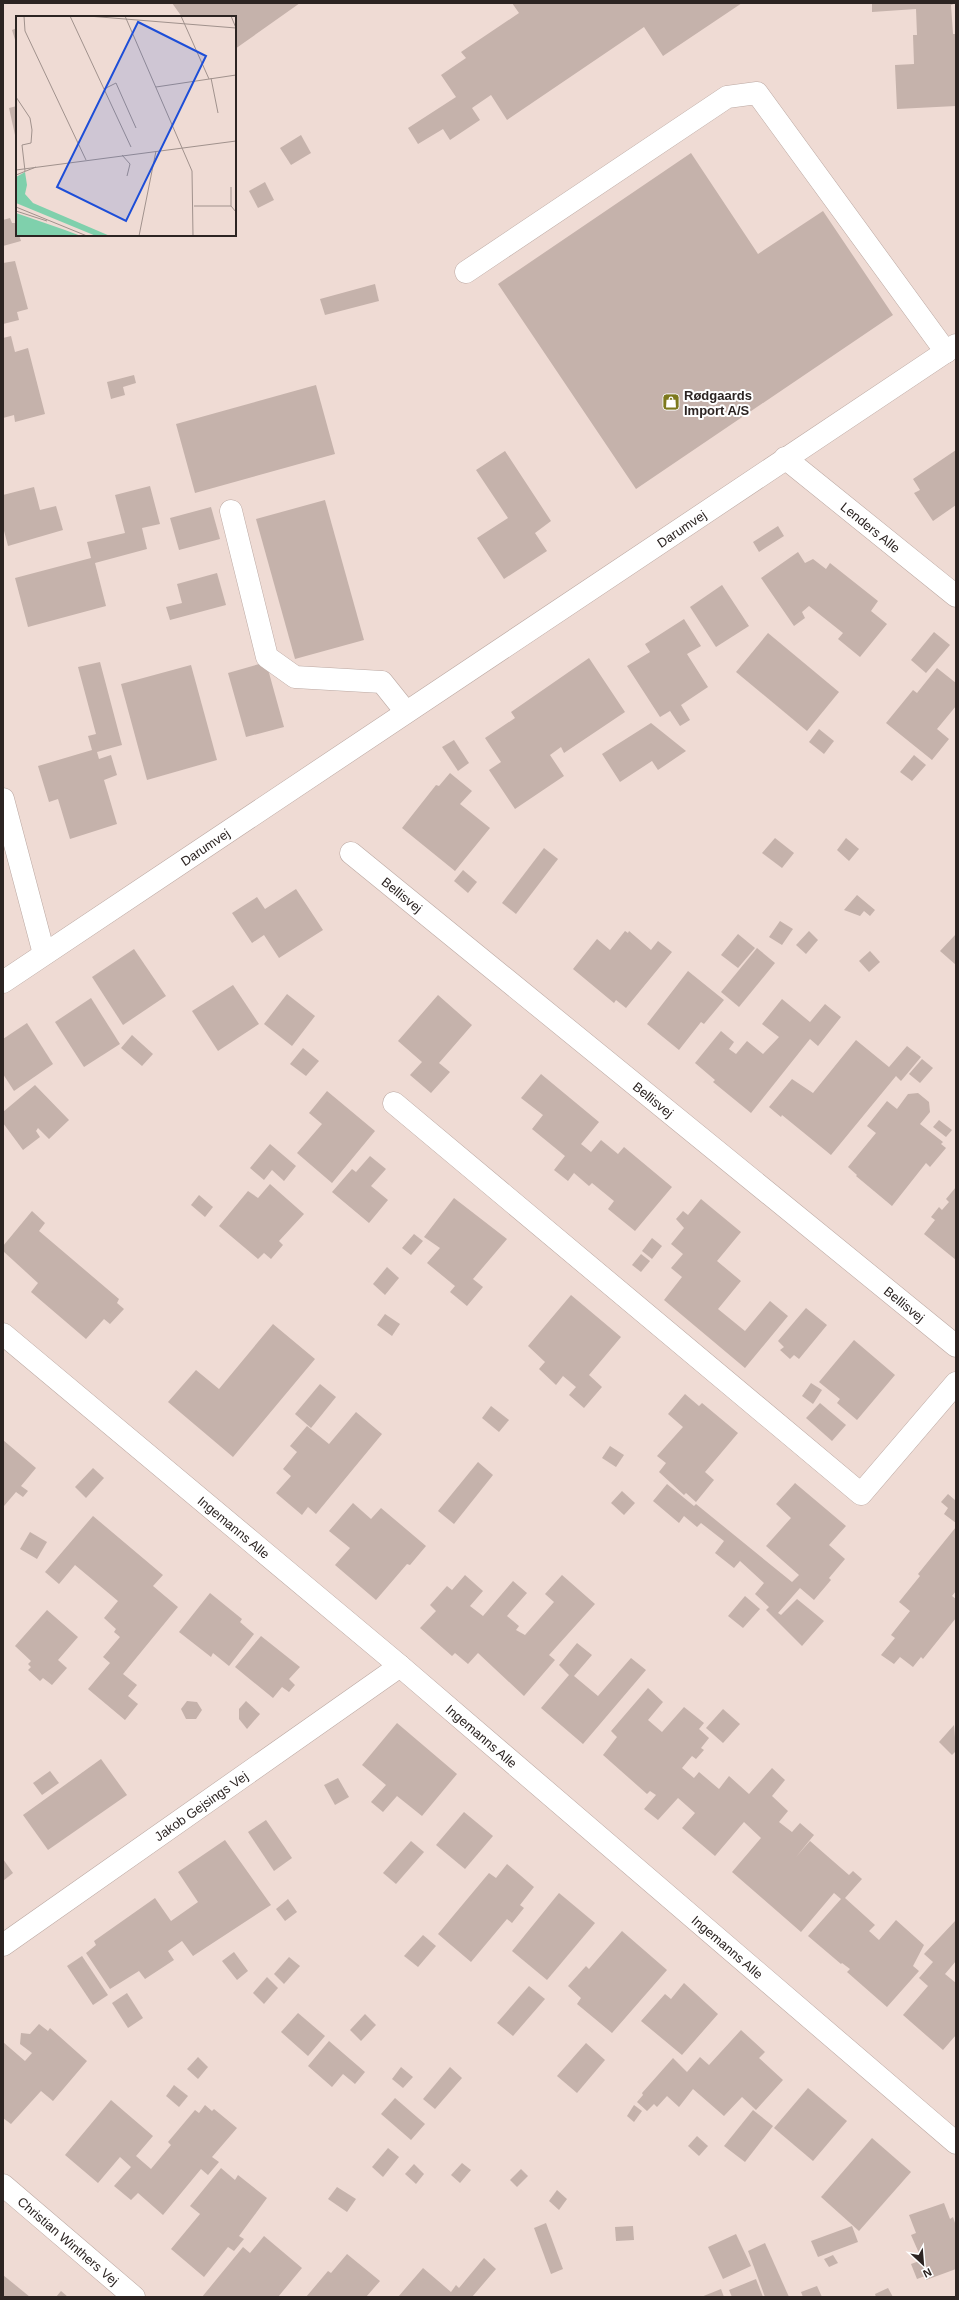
<svg xmlns="http://www.w3.org/2000/svg" width="959" height="2300" font-family="Helvetica,sans-serif">
<rect width="100%" height="100%" fill="#efdbd4"/>
<!-- building -->
<g fill="#c5b2ab">
<path d="M172 3H300L235 49V17H182Z"/>
<path d="M512 3H742L663 56 644 27 507 120 491 95 472 108 480 120 450 140 443 129 418 144 408 128 456 97 441 75 466 58 461 52 519 13Z"/>
<path d="M872 3H956L951 5 953 34H956V106L897 109 895 65 914 64 913 35H917L916 9 872 12Z"/>
<path d="M17 28V46L12 30Z"/>
<path d="M17 106V135H15L9 108Z"/>
<path d="M301 135 311 153 291 165 280 148Z"/>
<path d="M691 153 758 254 823 211 893 315 636 489 498 284Z"/>
<path d="M265 182 274 200 258 208 249 191Z"/>
<path d="M10 218 12 223H16L17 235H19L21 241 3 246V220Z"/>
<path d="M15 261 28 309 17 312 19 320 3 324V263Z"/>
<path d="M375 284 379 301 325 315 320 299Z"/>
<path d="M11 336 15 352 28 348 45 414 15 422 14 415 3 418V338Z"/>
<path d="M134 375 136 383 123 387 125 395 111 399 107 382Z"/>
<path d="M316 385 335 454 195 493 176 424Z"/>
<path d="M956 450V505L933 521 914 493 920 490 913 479Z"/>
<path d="M505 451 551 521 535 533 547 551 504 579 477 538 508 518 476 470Z"/>
<path d="M150 486 160 524 142 528 147 549 95 563 106 606 28 627 15 578 91 558 87 542 125 533 115 495Z"/>
<path d="M34 487 40 510 56 506 63 530 8 546 3 527V495Z"/>
<path d="M325 500 364 640 295 659 256 519Z"/>
<path d="M211 507 220 539 179 550 170 518Z"/>
<path d="M778 526 784 536 759 552 753 542Z"/>
<path d="M798 552 805 563 813 559 826 569 830 563 878 601 871 611 887 624 860 657 838 639 843 633 809 606 802 612 805 618 794 626 761 578Z"/>
<path d="M217 573 226 605 170 620 166 607 182 603 177 584Z"/>
<path d="M722 585 749 626 716 647 690 607Z"/>
<path d="M684 619 701 646 687 654 708 687 681 705 690 720 680 726 670 711 660 717 627 666 650 652 645 644Z"/>
<path d="M934 632 950 645 926 673 911 660Z"/>
<path d="M768 633 839 692 807 731 736 672Z"/>
<path d="M589 658 625 712 564 753 561 747 550 755 564 776 515 809 489 770 501 762 485 738 515 718 511 712Z"/>
<path d="M100 662 122 745 97 752 99 759 111 755 117 775 104 780 117 824 70 839 58 799 49 802 38 766 92 750 88 736 96 734 78 667Z"/>
<path d="M266 662 284 727 246 737 228 673Z"/>
<path d="M191 665 217 760 147 780 121 684Z"/>
<path d="M937 668 956 683V706L937 729 949 739 932 760 886 723 913 690 917 693Z"/>
<path d="M651 723 686 751 658 770 652 761 620 782 602 754Z"/>
<path d="M819 729 834 741 824 754 809 742Z"/>
<path d="M454 740 469 763 458 771 442 747Z"/>
<path d="M914 755 926 765 912 781 900 772Z"/>
<path d="M450 773 472 791 460 804 490 828 455 871 402 828 436 785 439 786Z"/>
<path d="M775 838 794 853 782 868 762 853Z"/>
<path d="M846 838 859 849 849 861 837 850Z"/>
<path d="M544 848 558 859 516 914 502 903Z"/>
<path d="M463 870 477 882 468 893 454 881Z"/>
<path d="M296 889 323 930 279 958 264 935 252 943 232 913 257 897 265 909Z"/>
<path d="M857 895 875 910 870 916 864 911 860 916 844 910Z"/>
<path d="M780 921 793 929 782 945 769 937Z"/>
<path d="M625 931 628 933 629 931 651 950 658 941 672 952 626 1008 616 1000 614 1003 573 969 597 939 610 950Z"/>
<path d="M809 931 818 940 806 954 796 945Z"/>
<path d="M738 934 755 948 738 968 721 955Z"/>
<path d="M956 934V965L940 951Z"/>
<path d="M757 948 775 963 739 1007 721 992Z"/>
<path d="M134 949 166 996 123 1025 92 977Z"/>
<path d="M870 951 880 962 869 972 859 961Z"/>
<path d="M688 971 724 1000 704 1024 701 1022 679 1050 647 1024Z"/>
<path d="M233 985 259 1024 218 1051 192 1011Z"/>
<path d="M287 994 315 1016 292 1046 264 1024Z"/>
<path d="M438 995 472 1025 439 1063 450 1072 431 1093 410 1075 422 1062 398 1041Z"/>
<path d="M91 998 120 1044 84 1067 55 1022Z"/>
<path d="M782 999 810 1022 825 1004 841 1017 818 1046 810 1039 751 1113 713 1082 715 1080 695 1063 721 1031 734 1042 729 1049 736 1054 747 1041 763 1054 779 1037 762 1024Z"/>
<path d="M27 1023 53 1064 14 1091 3 1074V1039Z"/>
<path d="M132 1035 153 1054 142 1066 121 1048Z"/>
<path d="M856 1040 889 1067 907 1046 921 1057 901 1081 896 1076 831 1155 782 1115 781 1117 769 1107 792 1079 813 1093Z"/>
<path d="M303 1048 319 1061 306 1076 290 1064Z"/>
<path d="M922 1059 933 1068 920 1083 909 1074Z"/>
<path d="M541 1074 599 1122 581 1144 591 1152 601 1140 618 1154 624 1147 672 1187 635 1231 608 1209 614 1201 592 1183 589 1186 574 1173 568 1181 554 1170 565 1156 532 1129 543 1115 521 1098Z"/>
<path d="M35 1085 69 1120 49 1139 38 1128 36 1131 40 1137 23 1150 3 1123V1112Z"/>
<path d="M327 1091 375 1131 332 1183 297 1153 322 1124 309 1113Z"/>
<path d="M918 1093 929 1102 930 1112 920 1124 943 1142 941 1144 946 1148 930 1167 926 1163 892 1206 856 1176 857 1175 848 1167 876 1133 867 1126 887 1101 897 1109 908 1094Z"/>
<path d="M939 1120 952 1130 946 1137 933 1127Z"/>
<path d="M270 1144 296 1166 284 1181 272 1170 264 1180 250 1168Z"/>
<path d="M370 1156 386 1169 371 1186 388 1200 369 1223 332 1192 352 1169 356 1172Z"/>
<path d="M270 1184 304 1214 279 1241 283 1245 271 1259 264 1253 258 1259 219 1226 248 1191 258 1198Z"/>
<path d="M956 1187V1260L924 1234 935 1220 931 1217 939 1207 942 1210 949 1202 946 1199Z"/>
<path d="M199 1195 213 1207 205 1217 191 1205Z"/>
<path d="M454 1198 507 1239 473 1279 483 1287 467 1306 450 1292 455 1286 427 1263 440 1248 424 1237Z"/>
<path d="M701 1199 741 1232 717 1261 741 1281 718 1309 745 1331 770 1301 788 1316 745 1368 664 1300 682 1277 671 1268 683 1254 671 1244 684 1228 676 1219 683 1211 688 1215Z"/>
<path d="M32 1211 45 1223 39 1231 119 1299 117 1303 124 1309 110 1324 104 1319 86 1339 31 1292 38 1283 3 1251V1246Z"/>
<path d="M414 1234 423 1241 411 1255 402 1248Z"/>
<path d="M652 1238 662 1246 652 1259 642 1251Z"/>
<path d="M641 1254 650 1261 641 1272 632 1265Z"/>
<path d="M387 1267 399 1278 385 1295 373 1284Z"/>
<path d="M571 1295 621 1337 589 1375 602 1387 584 1408 569 1395 576 1387 563 1376 556 1385 539 1369 545 1362 528 1346Z"/>
<path d="M806 1308 827 1325 799 1359 794 1355 790 1359 780 1350 784 1347 778 1341Z"/>
<path d="M385 1314 400 1324 392 1336 377 1325Z"/>
<path d="M273 1324 315 1359 233 1457 168 1402 196 1370 219 1389Z"/>
<path d="M854 1340 895 1375 857 1420 837 1403 840 1399 819 1382Z"/>
<path d="M811 1383 822 1390 813 1404 802 1396Z"/>
<path d="M320 1384 336 1397 311 1428 295 1414Z"/>
<path d="M685 1394 699 1406 702 1403 738 1433 705 1472 714 1480 696 1502 686 1493 684 1495 659 1472 666 1463 657 1456 683 1427 668 1414Z"/>
<path d="M820 1403 846 1425 832 1441 806 1418Z"/>
<path d="M491 1406 509 1420 499 1432 482 1418Z"/>
<path d="M356 1412 382 1434 316 1514 308 1507 302 1515 276 1493 291 1476 283 1469 297 1452 290 1446 307 1426 329 1444Z"/>
<path d="M3 1440 36 1468 21 1486 28 1491 23 1497 16 1492 4 1506Z"/>
<path d="M610 1446 624 1455 616 1467 602 1458Z"/>
<path d="M478 1462 493 1475 454 1524 438 1511Z"/>
<path d="M93 1468 104 1478 86 1498 75 1487Z"/>
<path d="M795 1483 846 1526 829 1545 845 1559 829 1578 831 1580 814 1600 800 1588 778 1613 781 1615 797 1599 824 1621 802 1646 766 1610 769 1607 755 1594 764 1583 740 1561 734 1568 715 1553 724 1541 701 1523 697 1527 684 1516 679 1523 653 1501 667 1484 694 1506 696 1504 792 1582 799 1575 766 1546 791 1518 776 1504Z"/>
<path d="M622 1491 635 1503 624 1515 611 1503Z"/>
<path d="M948 1494 955 1500 956 1499V1523L944 1514 948 1508 941 1502Z"/>
<path d="M353 1503 371 1519 381 1508 426 1546 410 1565 407 1564 376 1600 335 1565 350 1548 329 1531Z"/>
<path d="M93 1516 163 1575 153 1586 178 1607 123 1674 137 1685 128 1696 138 1704 125 1720 88 1689 110 1663 103 1657 120 1637 114 1632 116 1629 104 1618 118 1601 75 1565 59 1584 45 1572Z"/>
<path d="M956 1527V1591L952 1596 956 1599V1618L923 1659 921 1657 913 1667 900 1657 894 1664 881 1655 895 1638 891 1635 910 1611 899 1602 920 1576 918 1574Z"/>
<path d="M30 1532 47 1542 37 1559 20 1549Z"/>
<path d="M465 1575 483 1591 470 1606 483 1616 513 1581 527 1593 507 1616 519 1626 516 1630 525 1635 554 1602 545 1594 562 1575 595 1604 549 1655 555 1660 524 1696 478 1653 468 1664 455 1653 452 1656 420 1628 436 1611 430 1605 447 1586 452 1590Z"/>
<path d="M210 1593 242 1619 240 1622 254 1634 229 1666 213 1653 211 1657 179 1632Z"/>
<path d="M745 1596 760 1609 743 1628 728 1616Z"/>
<path d="M47 1610 78 1637 58 1660 67 1668 52 1685 43 1678 40 1681 28 1670 31 1667 28 1664 31 1661 15 1646Z"/>
<path d="M261 1636 300 1667 289 1679 295 1685 289 1692 282 1687 273 1698 235 1667Z"/>
<path d="M577 1643 592 1655 574 1676 598 1696 631 1658 646 1670 583 1744 541 1708 569 1675 559 1665Z"/>
<path d="M648 1688 663 1702 648 1720 662 1732 684 1707 704 1723 699 1729 709 1738 701 1748 704 1750 696 1759 692 1756 682 1768 694 1778 699 1772 719 1789 729 1776 749 1794 772 1768 785 1780 772 1796 788 1811 779 1822 792 1832 800 1823 814 1835 796 1857 810 1841 849 1875 853 1871 862 1879 845 1898 875 1925 869 1931 879 1940 896 1920 924 1945 913 1966 919 1971 887 2007 847 1972 850 1969 842 1963 841 1964 808 1936 841 1899 834 1893 801 1932 732 1872 761 1838 744 1822 715 1856 682 1828 695 1813 678 1798 658 1820 644 1809 656 1795 650 1791 647 1794 603 1755 617 1737 611 1731Z"/>
<path d="M187 1701 197 1702 202 1710 196 1719H186L181 1709Z"/>
<path d="M246 1701 260 1714 247 1729 239 1719V1709Z"/>
<path d="M723 1709 740 1724 723 1743 706 1728Z"/>
<path d="M397 1723 457 1774 422 1816 397 1796 383 1812 371 1802 386 1785 362 1765Z"/>
<path d="M954 1725 956 1751 952 1755 939 1742Z"/>
<path d="M101 1759 127 1795 48 1850 23 1815Z"/>
<path d="M50 1771 59 1783 42 1795 33 1783Z"/>
<path d="M338 1778 349 1797 335 1805 324 1785Z"/>
<path d="M464 1812 493 1836 465 1869 436 1845Z"/>
<path d="M266 1820 292 1858 274 1871 248 1832Z"/>
<path d="M225 1840 271 1905 193 1956 182 1941 168 1951 174 1960 145 1979 139 1971 110 1989 86 1953 96 1945 94 1941 155 1898 171 1921 198 1902 178 1872Z"/>
<path d="M411 1841 424 1852 396 1884 383 1873Z"/>
<path d="M3 1859 13 1873 3 1881Z"/>
<path d="M507 1864 534 1887 520 1905 524 1908 512 1923 507 1919 471 1962 438 1934 489 1873 496 1878Z"/>
<path d="M559 1893 595 1923 547 1980 512 1951Z"/>
<path d="M288 1899 297 1912 285 1921 276 1909Z"/>
<path d="M956 1920V1961L945 1974 956 1983V2035L943 2050 903 2015 928 1986 919 1978 933 1962 924 1954Z"/>
<path d="M622 1931 667 1970 612 2033 577 2004 581 1998 568 1986 586 1966 589 1969Z"/>
<path d="M423 1935 436 1946 418 1967 404 1956Z"/>
<path d="M234 1952 248 1971 237 1980 222 1961Z"/>
<path d="M82 1956 108 1995 93 2005 67 1966Z"/>
<path d="M289 1957 300 1966 284 1984 274 1974Z"/>
<path d="M267 1977 278 1988 264 2004 253 1993Z"/>
<path d="M684 1983 718 2014 682 2055 641 2021 665 1994 671 1999Z"/>
<path d="M529 1986 545 1999 513 2036 497 2023Z"/>
<path d="M127 1993 143 2018 128 2028 112 2003Z"/>
<path d="M298 2013 325 2036 308 2056 281 2032Z"/>
<path d="M365 2014 376 2025 361 2041 350 2030Z"/>
<path d="M39 2024 48 2031 50 2028 87 2061 53 2101 41 2091 11 2124 3 2118V2042L25 2061 32 2053 20 2044 21 2033 30 2034Z"/>
<path d="M741 2030 765 2052 759 2058 783 2080 756 2110 742 2097 724 2116 693 2089 679 2107 667 2096 657 2107 654 2104 647 2111 637 2102 643 2095 642 2093 673 2058 687 2072 700 2057 709 2065Z"/>
<path d="M329 2041 365 2072 355 2084 343 2074 332 2087 308 2066Z"/>
<path d="M586 2043 605 2060 577 2093 557 2076Z"/>
<path d="M198 2057 208 2067 198 2079 187 2069Z"/>
<path d="M401 2067 413 2077 403 2088 392 2079Z"/>
<path d="M450 2067 462 2078 435 2109 423 2099Z"/>
<path d="M174 2085 188 2096 179 2107 166 2096Z"/>
<path d="M808 2088 847 2121 813 2161 774 2128Z"/>
<path d="M395 2098 425 2124 411 2140 381 2114Z"/>
<path d="M111 2100 153 2136 136 2156 151 2169 171 2145 168 2142 195 2110 199 2113 205 2105 212 2111 214 2109 237 2128 212 2157 219 2162 208 2175 201 2169 163 2215 138 2193 131 2200 114 2186 131 2167 120 2157 98 2183 65 2155Z"/>
<path d="M634 2105 642 2111 634 2122 627 2116Z"/>
<path d="M753 2110 773 2126 745 2162 724 2146Z"/>
<path d="M697 2136 708 2146 699 2156 688 2146Z"/>
<path d="M872 2138 911 2172 859 2231 821 2197Z"/>
<path d="M388 2148 399 2157 383 2177 372 2167Z"/>
<path d="M462 2163 471 2170 460 2183 451 2175Z"/>
<path d="M414 2164 424 2174 416 2184 405 2174Z"/>
<path d="M221 2168 235 2180 238 2175 267 2198 239 2236 244 2239 234 2251 228 2247 204 2277 171 2249 200 2214 190 2206Z"/>
<path d="M521 2169 528 2176 517 2187 510 2180Z"/>
<path d="M337 2187 356 2199 347 2212 328 2199Z"/>
<path d="M557 2190 567 2199 559 2210 549 2201Z"/>
<path d="M944 2203 950 2219 953 2217 956 2226V2269L926 2280 925 2276 917 2279 911 2264 922 2260 911 2235 916 2233 909 2215Z"/>
<path d="M546 2223 563 2269 551 2274 534 2228Z"/>
<path d="M633 2226 634 2240 616 2241 615 2227Z"/>
<path d="M852 2226 858 2242 818 2257 811 2241Z"/>
<path d="M736 2234 751 2266 723 2279 708 2247Z"/>
<path d="M264 2236 302 2268 278 2297H202L243 2247 250 2253Z"/>
<path d="M765 2243 789 2297H765L748 2251Z"/>
<path d="M347 2254 380 2281 366 2297H306L328 2271 331 2273Z"/>
<path d="M833 2255 838 2263 829 2267 824 2259Z"/>
<path d="M484 2258 496 2269 472 2297H398L423 2268 451 2292 456 2285 459 2288Z"/>
<path d="M3 2275 30 2297H3Z"/>
<path d="M756 2279 763 2297H732L729 2290Z"/>
<path d="M817 2286 822 2297H803L801 2292Z"/>
<path d="M888 2288 893 2297H876L875 2294Z"/>
<path d="M721 2289 724 2297H701Z"/>
<path d="M61 2291 68 2297H56Z"/>
</g>
<g fill="none" stroke-linecap="round" stroke-linejoin="round">
<!-- minor casing -->
<g stroke="#bba8a2" stroke-width="23">
<g id="minor">
<path d="M466 272 727 97 757 93 946 352"/>
<path id="s1" d="M785 458 956 596"/>
<path d="M231 511 267 657 295 677 382 682 406 712"/>
<path d="M3 799 44 954"/>
<path id="s2" d="M351 853 956 1346"/>
<path id="s3" d="M3 982 956 345"/>
<path d="M394 1103 861 1494 956 1383"/>
<path id="s4" d="M3 1334 400 1666 956 2143"/>
<path id="s5" d="M3 1945 400 1666"/>
<path id="s6" d="M3 2185 134 2297"/>
</g>
</g>
<!-- minor -->
<use href="#minor" stroke="#fff" stroke-width="22"/>
</g>
<!-- icons -->
<defs>
<g id="shop-square" transform="scale(0.9)"><rect x="-9" y="-9" width="18" height="18" rx="4" fill="#7c781d" stroke="#fff"/><path d="M-5-2.5h2.3a2.7 3.5 0 0 1 5.4 0H5L5.5 6h-11ZM-1.5-2.5h3a1.5 2.3 0 0 0-3 0Z" fill="#fff"/></g>
</defs>
<g fill-rule="evenodd">
<use href="#shop-square" x="671" y="402"/>
</g>
<g text-anchor="middle" stroke-width="4" stroke-linejoin="round" paint-order="stroke">
<!-- poi labels -->
<g font-size="13" font-weight="bold" fill="#2c2422" stroke="#fff" text-anchor="start">
<text x="684" y="400">Rødgaards<tspan x="684" dy="15">Import A/S</tspan></text>
</g>
<!-- street labels -->
<g font-size="13" fill="#2c2422" stroke="#fff">
<text dy="5" stroke="none"><textPath href="#s1" startOffset="110">Lenders Alle</textPath></text>
<text dy="5" stroke="none"><textPath href="#s3" startOffset="816">Darumvej</textPath></text>
<text dy="5" stroke="none"><textPath href="#s3" startOffset="243">Darumvej</textPath></text>
<text dy="5" stroke="none"><textPath href="#s2" startOffset="66">Bellisvej</textPath></text>
<text dy="5" stroke="none"><textPath href="#s2" startOffset="390">Bellisvej</textPath></text>
<text dy="5" stroke="none"><textPath href="#s2" startOffset="714">Bellisvej</textPath></text>
<text dy="5" stroke="none"><textPath href="#s4" startOffset="301">Ingemanns Alle</textPath></text>
<text dy="5" stroke="none"><textPath href="#s4" startOffset="625">Ingemanns Alle</textPath></text>
<text dy="5" stroke="none"><textPath href="#s5" startOffset="242">Jakob Gejsings Vej</textPath></text>
<text dy="5" stroke="none"><textPath href="#s4" startOffset="949">Ingemanns Alle</textPath></text>
<text dy="5" stroke="none"><textPath href="#s6" startOffset="86">Christian Winthers Vej</textPath></text>
</g>
</g>
<!-- overview -->
<g transform="translate(16 16)">
<rect width="220" height="220" fill="#efdbd4"/>
<path d="M9 156 11 169 9 178 17 187 94 220H80L0 187V161ZM0 197 49 214 65 220H0Z" fill="#7fd0ac"/>
<path fill="none" stroke="#a1928d" stroke-width="1" d="M8 0 9 15 70 144M54 0 115 131M72 0 220 12M109 0 176 155 177 220M165 0 193 63M215 0 220 12M195 62 202 97M140 71 220 59M88 73 100 67 120 112M0 81 14 102 16 114 15 127 6 129 9 155M106 139 114 148 111 160M0 154 220 125M0 159 20 151M215 171V190M178 190H215L220 196M0 191 71 220M0 195 31 205M123 220 140 135"/>
<path fill="#1d4ed8" fill-opacity="0.15" stroke="#1d4ed8" stroke-width="2" d="M122 6 190 40 110 205 41 171Z"/>
<rect width="220" height="220" fill="none" stroke="#2c2422" stroke-width="2"/>
</g>
<!-- border -->
<rect width="959" height="2300" fill="none" stroke="#2c2422" stroke-width="8"/>
<!-- north arrow -->
<g transform="translate(923 2264) rotate(154)" stroke="#ffffff" stroke-width="3" paint-order="stroke">
<path d="M0-3L7 15L0 10L-7 15Z" fill="#2c2422"/>
<text y="-6" font-size="11" font-weight="bold" text-anchor="middle" fill="#2c2422">N</text>
</g>
</svg>
